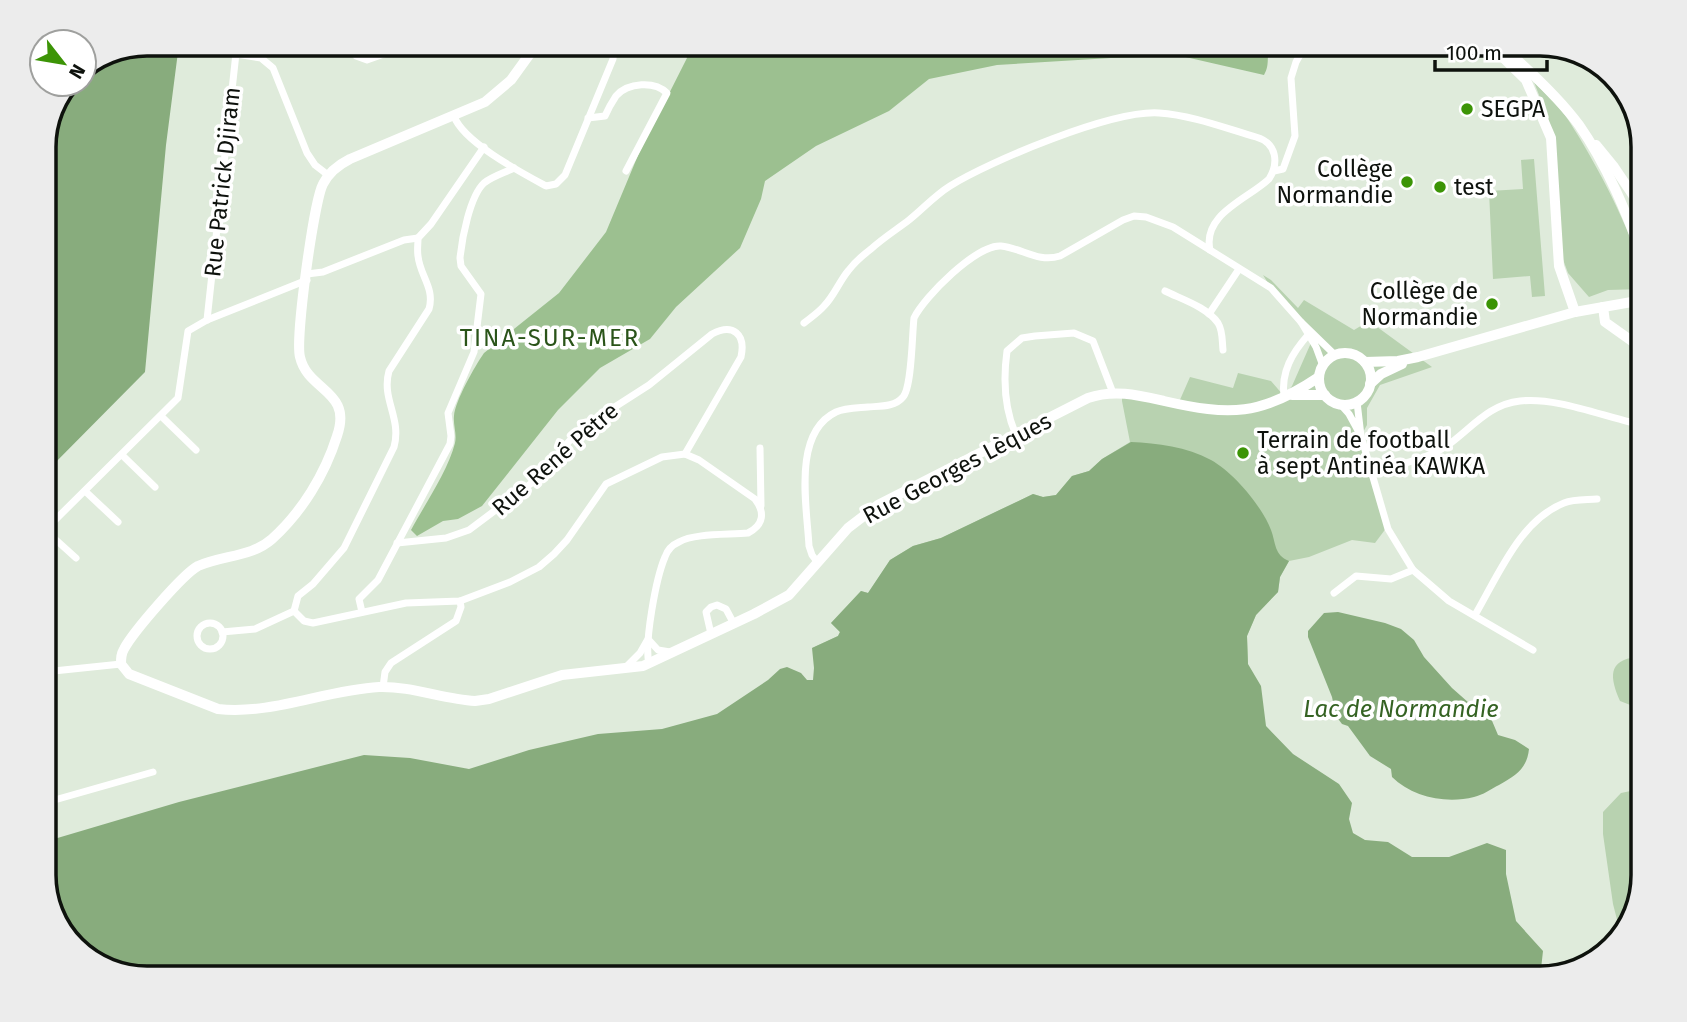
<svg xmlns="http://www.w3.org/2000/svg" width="1687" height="1022" font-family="'Fira Sans',sans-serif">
<rect width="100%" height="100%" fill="#dfebdb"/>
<!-- green -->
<g fill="#b8d2b0">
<path d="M1534 82C1545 94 1558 105 1567 118 1591 154 1643 247 1643 289L1608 290 1589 297 1568 273 1561 254 1549 121Z"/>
<path d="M1534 159 1545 296 1532 297 1530 276 1493 279 1489 191 1523 189 1521 160Z"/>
<path d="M1263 275 1271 280 1298 308 1304 300 1354 330 1369 321 1432 367 1380 385 1367 408V425L1361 436 1387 527 1375 543 1352 540 1309 557 1289 561 1280 577 1278 592 1256 615 1247 636 1248 664 812 648 838 636 840 632 831 623 861 591 868 593 890 560 913 546 941 538 1033 494 1043 497 1056 495 1072 476 1089 471 1102 459 1130 442 1122 401V393L1179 402 1190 377 1233 388 1238 373 1271 381 1284 396 1292 386 1314 336 1271 288Z"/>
<path d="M1637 657 1643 665V721L1638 708 1620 701C1610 678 1607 660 1637 657Z"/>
<path d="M1643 773C1643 815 1651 905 1621 935L1613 904 1603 834V812L1621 793 1640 789Z"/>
</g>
<!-- forest -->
<path fill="#9cc090" d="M680 44H1271C1265 55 1271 63 1264 75L1181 56 1111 58 997 65 929 79 889 111 816 146 765 181 761 199 740 248 676 307 650 339 600 368 558 410 482 506 458 519 443 521 417 536 411 530C425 504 448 471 455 443 457 434 453 425 454 416 455 401 475 366 484 353L559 293 606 232 639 153 687 58Z"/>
<!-- water -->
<g fill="#88ac7d">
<path d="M147 44H179L166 145 145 372 44 474V141L70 84H84V70Z"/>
<path d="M1131 442C1157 443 1187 447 1211 460 1233 472 1262 506 1271 530 1276 543 1274 555 1289 561L1280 577 1278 592 1256 615 1247 636 1248 664 1261 686 1266 726 1293 754 1339 784 1352 803 1349 819 1353 833 1365 840 1388 842 1412 857H1449L1487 843 1506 850V874L1516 921 1543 951 1540 978H147L95 964 58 927 44 881V842L179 802 364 755 410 758 469 769 529 750 598 734 662 729 717 714 768 680 780 669 787 667 801 673 807 680H813L814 668 812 648 838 636 840 632 831 623 861 591 868 593 890 560 913 546 941 538 1033 494 1043 497 1056 495 1072 476 1089 471 1102 459Z"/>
<path d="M1338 612 1385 623 1401 629 1414 640 1424 657 1452 688 1469 703 1490 716 1498 735 1515 740 1529 749C1527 769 1515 776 1499 785 1491 789 1483 795 1474 797 1446 804 1412 797 1392 777L1391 769 1370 756 1348 726 1342 724 1336 716 1332 697 1308 637V631L1324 613Z"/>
</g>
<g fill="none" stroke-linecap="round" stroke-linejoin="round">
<!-- minor -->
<g stroke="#fff" stroke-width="7">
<path d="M350 44 356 56 367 60 412 44"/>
<path d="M236 54 261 58 273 68 307 153 315 165 328 175"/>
<path d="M454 116C463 142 522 173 546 186L556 184 565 175 613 59 614 44"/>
<path d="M588 118 605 116C608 109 612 102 616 96 628 82 655 81 667 93L626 171"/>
<path d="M484 147 431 224 418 238C418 244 417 251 418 256 420 276 435 288 429 309L389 371C381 399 402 418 394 447L344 548 313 584 298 596 294 611 304 621 313 623 406 603 460 601 510 582 539 567 554 554 567 540 606 484 662 457 685 454 699 460 755 499C765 512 764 525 748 533 729 535 694 533 679 542 672 545 667 551 665 557 656 578 644 643 649 664"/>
<path d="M1274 171 1283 169 1295 136 1291 78 1296 62 1306 44"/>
<path d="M307 274 323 272 404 240 418 238"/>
<path d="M1165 291C1181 299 1207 307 1218 323 1223 331 1222 341 1223 350"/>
<path d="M1209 314 1239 269"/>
<path d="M207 320 237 44"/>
<path d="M804 323C810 318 818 313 824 306 834 296 839 282 848 271 854 263 863 255 871 249 883 238 896 230 909 220 923 209 934 196 950 186 990 161 1112 110 1159 113 1191 115 1225 128 1256 137 1277 143 1279 163 1269 179 1248 199 1202 214 1210 250"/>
<path d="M1323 366 1316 347 1301 322 1335 355"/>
<path d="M1284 396C1281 372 1292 353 1308 335"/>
<path d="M1341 405 1349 414 1361 436 1357 402"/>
<path d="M161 416 196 450"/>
<path d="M1016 435C1004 408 1003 380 1007 351L1022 338 1035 336 1074 333 1093 341 1113 393"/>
<path d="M760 448 761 506"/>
<path d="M122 455 155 487"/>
<path d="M1372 473C1398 464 1431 459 1452 442 1474 425 1491 404 1520 401 1553 397 1597 414 1630 422L1643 423"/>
<path d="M85 491 118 522"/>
<path d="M45 530 76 558"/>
<path d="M44 531 178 398 188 331 207 320 307 280"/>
<path d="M397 543 446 538 469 530 533 482 572 438 596 419 649 385 712 334C733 323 746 334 741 357L685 454"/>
<path d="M818 563 812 555 809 546C807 507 792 433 836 412 845 408 858 408 868 407 880 406 895 407 903 397 912 387 912 334 914 318 924 297 977 244 1001 246 1022 248 1038 263 1060 256L1123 220 1134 216 1146 217 1173 227 1271 288 1301 322"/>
<path d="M1413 570 1449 601 1533 650"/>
<path d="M1334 593 1356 576 1391 579 1413 570 1388 529 1361 436"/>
<path d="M362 612 359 599 378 580 450 444 451 436 448 413 474 352 481 294 461 266 460 258C462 238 470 196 484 183 493 176 504 173 514 168"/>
<path d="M1475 615C1498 576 1520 520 1564 503 1574 499 1587 500 1597 499"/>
<circle cx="210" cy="636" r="13"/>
<path d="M222 632 255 629 294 611"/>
<path d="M711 634 706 612 711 607 717 605 726 609 734 624"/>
<path d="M624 669 640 653 648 639 658 650 670 652"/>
<path d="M44 672 121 664"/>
<path d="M383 687 385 672 391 663 456 621 461 607 460 601"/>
<path d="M44 803 153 772"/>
</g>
<!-- major -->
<g stroke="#fff" stroke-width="10">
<path d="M537 44 511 80 485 102 350 159C338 165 329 172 323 184 314 201 295 338 300 357 308 392 353 390 337 436 325 474 302 512 272 539 252 557 223 555 198 566 183 574 133 632 124 649 121 654 121 658 121 664L129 674 218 709C272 715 325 690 379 687 411 686 443 699 475 701L489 699 562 675 643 666 754 614 789 595 848 528 878 505 1088 398C1114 389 1138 395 1164 401 1230 416 1261 416 1319 377"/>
<path d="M1489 44 1526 80 1551 138 1559 266 1575 312"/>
<path d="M1499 44C1527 68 1557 95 1579 125 1607 165 1626 212 1643 257"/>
<path d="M1596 145 1614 167 1643 210"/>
<path d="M1603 307 1605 322 1643 349"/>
<circle cx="1345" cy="379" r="26"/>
<path d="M1365 362 1398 361 1418 357 1575 312 1643 300"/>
<path d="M1370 384 1381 374 1402 364"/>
<path d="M1292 395H1325"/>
</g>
</g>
<!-- markers -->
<g fill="#3c9406" stroke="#fff" stroke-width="2.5">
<circle cx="1467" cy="109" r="7"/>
<circle cx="1407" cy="182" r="7"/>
<circle cx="1440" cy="187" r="7"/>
<circle cx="1492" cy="304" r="7"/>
<circle cx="1243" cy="453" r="7"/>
</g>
<g text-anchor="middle" stroke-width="7" stroke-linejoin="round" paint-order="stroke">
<!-- poi labels -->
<g font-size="23" fill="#0e120d" stroke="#fff" text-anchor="start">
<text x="1481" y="117">SEGPA</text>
<text x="1393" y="177" text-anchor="end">Collège<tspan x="1393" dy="26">Normandie</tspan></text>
<text x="1454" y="195">test</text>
<text x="1478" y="299" text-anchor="end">Collège de<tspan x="1478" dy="26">Normandie</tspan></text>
<text x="1257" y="448">Terrain de football<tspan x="1257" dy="26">à sept Antinéa KAWKA</tspan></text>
</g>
<!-- street labels -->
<g font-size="23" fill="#0e120d" stroke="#fff">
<text transform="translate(222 182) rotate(-84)" y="8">Rue Patrick Djiram</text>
<text transform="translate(555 459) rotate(-41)" y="8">Rue René Pètre</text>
<text transform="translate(957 468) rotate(-28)" y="8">Rue Georges Lèques</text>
</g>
<!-- neighbourhood labels -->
<g font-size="24" letter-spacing="2" fill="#2a5419" stroke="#fff">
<text x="550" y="346">TINA-SUR-MER</text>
</g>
<!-- water labels -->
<g font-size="24" font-style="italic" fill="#356323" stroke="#fff">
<text x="1401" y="717">Lac de Normandie</text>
</g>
</g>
<!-- crop -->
<path d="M0 0H1687V1022H0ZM147 56H1540A91 91 0 0 1 1631 147V875A91 91 0 0 1 1540 966H147A91 91 0 0 1 56 875V147A91 91 0 0 1 147 56Z" fill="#ececec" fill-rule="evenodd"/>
<path fill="none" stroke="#0e120d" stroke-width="3.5" d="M147 56H1540A91 91 0 0 1 1631 147V875A91 91 0 0 1 1540 966H147A91 91 0 0 1 56 875V147A91 91 0 0 1 147 56Z"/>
<!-- north arrow -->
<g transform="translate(63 63) rotate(121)"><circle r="33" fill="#ffffff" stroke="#9fa09e" stroke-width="2"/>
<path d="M0-5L12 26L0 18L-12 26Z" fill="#3c9406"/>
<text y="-10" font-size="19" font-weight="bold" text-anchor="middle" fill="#0e120d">N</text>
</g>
<!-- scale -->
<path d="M1435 60v10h112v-10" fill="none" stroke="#0e120d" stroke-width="3.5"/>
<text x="1446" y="60" font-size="21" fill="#0e120d" stroke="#ffffff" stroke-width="5" paint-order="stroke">100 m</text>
</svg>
